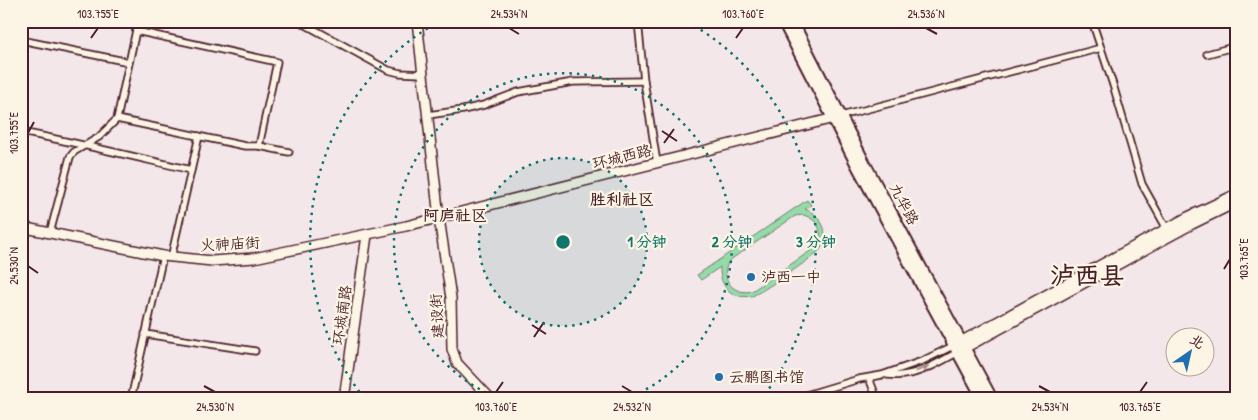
<svg xmlns="http://www.w3.org/2000/svg" width="1258" height="420" font-family="'Patrick Hand','LXGW WenKai TC',sans-serif">
<rect width="100%" height="100%" fill="#f4e7ea"/>
<filter id="ink" filterUnits="userSpaceOnUse"><feTurbulence type="fractalNoise" baseFrequency=".02" numOctaves="2"/><feDisplacementMap in="SourceGraphic" scale="10" xChannelSelector="R" yChannelSelector="G"/><feConvolveMatrix kernelMatrix="1 2 1 2 8 2 1 2 1" color-interpolation-filters="sRGB"/></filter>
<g filter="url(#ink)">
<!-- green -->
<path fill="#95dba9" stroke="#707d6a" fill-rule="evenodd" d="M807 200 811 205 805 209C822 215 831 234 820 250 814 257 761 293 752 296 732 300 719 286 720 267L701 280 697 275ZM803 215C819 219 825 234 816 247L752 291C732 296 718 276 730 260L795 216Z"/>
<g fill="none" stroke-linecap="round" stroke-linejoin="round">
<!-- street casing -->
<g stroke="#4a1f2b" stroke-width="9">
<g id="street">
<path d="M299 21 388 70 400 73 423 74"/>
<path d="M638 21 644 81 657 163"/>
<path d="M1092 21 1114 88 1142 184 1167 229"/>
<path d="M136 31 277 62 259 146"/>
<path d="M21 40 129 62"/>
<path d="M1207 54 1237 46"/>
<path d="M428 115 463 110 484 105 518 92 573 82 644 81"/>
<path d="M841 116 1101 48"/>
<path d="M117 119 245 146H259L289 152"/>
<path d="M21 132C78 143 135 157 191 170"/>
<path d="M50 233 70 157 74 152 99 137 117 119 138 21"/>
<path d="M171 258 199 136"/>
<path d="M145 334 255 351"/>
<path d="M887 375C892 375 898 376 903 375 922 373 942 361 958 352"/>
<path d="M869 378 877 399"/>
<path d="M131 399 163 256"/>
<path d="M793 399 859 379 882 375 922 361 955 345"/>
</g>
</g>
<!-- secondary casing -->
<g stroke="#4a1f2b" stroke-width="12">
<g id="secondary">
<path d="M417 21 439 218 451 298 452 349 457 363 491 399"/>
<path d="M21 227 163 256 212 261 254 258 406 226 838 117"/>
<path d="M955 345 1188 217 1237 194"/>
<path d="M959 351 1192 224 1237 202"/>
<path d="M344 399 367 235"/>
</g>
</g>
<!-- highway casing -->
<g stroke="#4a1f2b" stroke-width="14">
<g id="highway">
<path d="M783 21 859 169 983 399"/>
<path d="M792 21 866 166 992 399"/>
</g>
</g>
<!-- street -->
<use href="#street" stroke="#fcf5e5" stroke-width="5.5"/>
<!-- secondary -->
<use href="#secondary" stroke="#fcf5e5" stroke-width="9"/>
<!-- highway -->
<use href="#highway" stroke="#fcf5e5" stroke-width="10"/>
</g>
<!-- one-way arrows -->
<defs><path id="oneway-solid" d="M-6-.8H1V-3.2L6.5 0L1 3.2V.8H-6Z" transform="scale(1.25)"/></defs>
<use fill="#a38a88" href="#oneway-solid" transform="translate(922 369) rotate(-21)"/>
</g>
<!-- ticks -->
<path fill="none" stroke="#4a1f2b" stroke-width="2" d="M509 28 519 34M926 28 937 34M91 38 98 28M736 38 743 28M662 131 677 141M28 133 34 122M664 143 674 129M28 266 38 273M1224 269 1230 259M532 325 546 334M534 337 544 322M204 386 215 392M622 386 632 392M1039 386 1050 392M496 392 503 382M1140 392 1147 382"/>
<!-- distance rings -->
<circle cx="563" cy="242" r="84" fill="#0f766e" fill-opacity=".12"/>
<g fill="none" stroke="#0f766e" stroke-width="2.5" stroke-dasharray="2.5 5">
<circle cx="563" cy="242" r="84"/>
<path d="M500 399A169 169 0 1 1 626 399"/>
<path d="M364 398A253 253 0 0 1 438 22M688 22A253 253 0 0 1 762 398"/>
</g>
<!-- markers -->
<g fill="#1f6fb2" stroke="#fcf5e5" stroke-width="2">
<circle cx="751" cy="277" r="5"/>
<circle cx="719" cy="377" r="5"/>
</g>
<g text-anchor="middle" stroke-width="4.5" stroke-linejoin="round" paint-order="stroke">
<!-- street labels -->
<g font-size="15" fill="#4a1f2b" stroke="#fcf5e5">
<text transform="translate(622 157) rotate(-14)" y="5">环城西路</text>
<text transform="translate(904 204) rotate(62)" y="5">九华路</text>
<text transform="translate(230 244) rotate(-3)" y="5">火神庙街</text>
<text transform="translate(342 315) rotate(-82)" y="5">环城南路</text>
<text transform="translate(437 316) rotate(-93)" y="5">建设街</text>
</g>
<!-- poi labels -->
<g font-size="15" fill="#4a1f2b" stroke="#fcf5e5" text-anchor="start">
<text x="761" y="282">泸西一中</text>
<text x="729" y="382">云鹏图书馆</text>
</g>
<!-- neighbourhood labels -->
<g font-size="16" font-weight="bold" fill="#4a1f2b" stroke="#fcf5e5">
<text x="622" y="205">胜利社区</text>
<text x="455" y="221">阿庐社区</text>
</g>
<!-- town labels -->
<g font-size="25" font-weight="bold" fill="#4a1f2b" stroke="#fcf5e5">
<text x="1087" y="284">泸西县</text>
</g>
</g>
<circle cx="563" cy="242" r="8" fill="#0f766e" stroke="#fcf5e5" stroke-width="2.5"/>
<g font-size="15" text-anchor="middle" font-weight="bold" fill="#0f766e" stroke="#fcf5e5" stroke-width="4.5" stroke-linejoin="round" paint-order="stroke">
<text x="647" y="247">1 分钟</text>
<text x="732" y="247">2 分钟</text>
<text x="816" y="247">3 分钟</text>
</g>
<!-- margin -->
<rect width="1258" height="420" fill="none" stroke="#fcf5e5" stroke-width="55"/>
<!-- north arrow -->
<g transform="translate(1190 352) rotate(34)"><circle r="24" fill="#fcf5e5" stroke="#b59f9b"/>
<path d="M0-4L9 19L0 12L-9 19Z" fill="#1f6fb2"/>
<text y="-8" font-size="14" font-weight="bold" text-anchor="middle" fill="#4a1f2b">北</text>
</g>
<rect x="28" y="28" width="1202" height="364" fill="none" stroke="#4a1f2b" stroke-width="2"/>
<g font-size="12" text-anchor="middle" fill="#4a1f2b">
<text x="98" y="18">103.755°E</text>
<text x="509" y="18">24.534°N</text>
<text x="743" y="18">103.760°E</text>
<text x="926" y="18">24.536°N</text>
<text transform="translate(14 133) rotate(-90)" y="4">103.755°E</text>
<text transform="translate(1244 259) rotate(-90)" y="4">103.765°E</text>
<text transform="translate(14 266) rotate(-90)" y="4">24.530°N</text>
<text x="215" y="411">24.530°N</text>
<text x="496" y="411">103.760°E</text>
<text x="632" y="411">24.532°N</text>
<text x="1050" y="411">24.534°N</text>
<text x="1140" y="411">103.765°E</text>
</g>
</svg>
